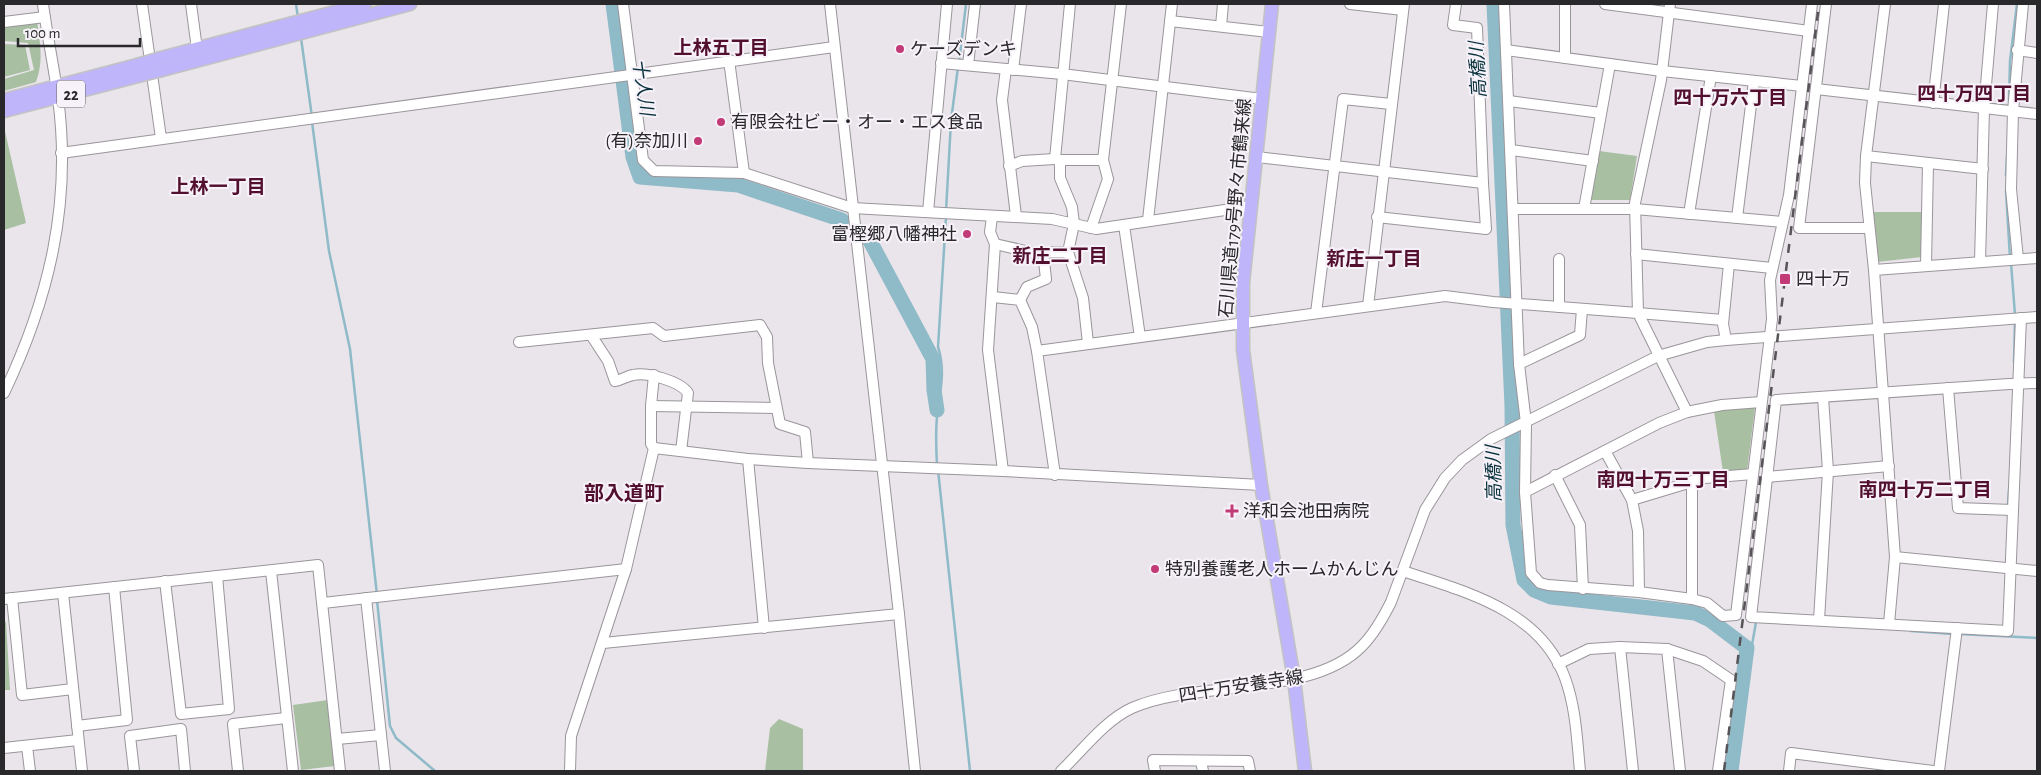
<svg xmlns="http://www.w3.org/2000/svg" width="2041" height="775" font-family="'Alegreya Sans','Noto Sans JP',sans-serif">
<rect width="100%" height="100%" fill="#eae5eb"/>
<!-- green -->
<g fill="#a8bfa2">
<path d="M37 21C40 43 44 61 36 82L4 91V79L34 70 28 43 4 41V26Z"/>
<path d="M4 44 25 45 30 70 4 77Z"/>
<path d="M4 127 26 223 4 230Z"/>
<path d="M1599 151 1637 156 1630 200H1591Z"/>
<path d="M1873 212H1921L1922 257 1877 262Z"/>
<path d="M1755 407 1747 471 1723 472 1714 411Z"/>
<path d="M4 621 6 622 10 690H4Z"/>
<path d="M328 700 335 766 301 770 293 705Z"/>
<path d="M779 719 803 729V771H765L770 728Z"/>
</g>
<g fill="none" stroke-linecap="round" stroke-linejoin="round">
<!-- stream -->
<g stroke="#8fbac8" stroke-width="2.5">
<path d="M296 4 298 18"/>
<path d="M301 38 312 117"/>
<path d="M959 62 966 4"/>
<path d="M2009 100 2010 61 2017 4"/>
<path d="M312 122 329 251 350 349 377 595"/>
<path d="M2006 175 2007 156"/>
<path d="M2006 191 2010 258"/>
<path d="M946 211 951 121 958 67"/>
<path d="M2011 263 2015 315"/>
<path d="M2014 362 2015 320"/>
<path d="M937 465C936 447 935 427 938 409 941 388 945 368 938 347L946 217"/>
<path d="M938 470 970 771"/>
<path d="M2008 504 2009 490"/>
<path d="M377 600 390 726 396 738 435 771"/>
<path d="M1911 631 1953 634"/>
<path d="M1959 634 2037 638"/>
<path d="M1747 648 1752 645 1756 622"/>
</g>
<!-- river -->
<g stroke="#8fbac8" stroke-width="15">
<path d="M613 4 633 157 640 177 738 185 842 220"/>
<path d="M1494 4 1512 406 1513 525 1524 580 1534 590 1551 597 1695 613 1710 620 1747 648 1731 771"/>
<path d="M870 241 933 359 934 390 937 410"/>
</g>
<!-- minor casing -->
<g stroke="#9a959b" stroke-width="12">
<g id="minor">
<path d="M142 4 161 138"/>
<path d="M191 4 197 49"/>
<path d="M623 4 643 160 654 171 744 173"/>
<path d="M830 4 899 614 915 771"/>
<path d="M1070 4 1055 159 1060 160V178L1072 207 1074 224 1068 252 1083 298 1088 343"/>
<path d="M1350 4 1403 10"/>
<path d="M1504 4 1519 364 1526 423 1525 492"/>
<path d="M1565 4V58"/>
<path d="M1605 4 1809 31"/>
<path d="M1670 4 1661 80 1635 203 1638 313 1723 320"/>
<path d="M1826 4 1799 228H1869"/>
<path d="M1170 21 1269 32"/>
<path d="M4 22 45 17"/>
<path d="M1221 26 1223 4"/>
<path d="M1506 50 1662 71 1802 86"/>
<path d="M2017 50 2037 53"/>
<path d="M729 60 744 173 852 208 1052 219 1096 229 1252 206"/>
<path d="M941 63 1062 74 1262 99"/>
<path d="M968 65 975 4"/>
<path d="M1006 69 1002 100 1016 216"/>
<path d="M1013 70 1021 4"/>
<path d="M1816 89 2037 114"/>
<path d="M1509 101 1601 113"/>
<path d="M1933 103 1944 4"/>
<path d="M1511 150 1593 161"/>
<path d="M61 153 834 47"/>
<path d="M1866 156 1983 169"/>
<path d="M1257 157 1483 183 1477 28 1453 25 1456 4"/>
<path d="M1060 160H1103"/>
<path d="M1009 166 1022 161 1055 159"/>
<path d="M1514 209H1635L1782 222"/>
<path d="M1584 209 1610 64"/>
<path d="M928 212 947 4"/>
<path d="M1689 214 1711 76"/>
<path d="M992 217 990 232 995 244 1030 252H1068"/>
<path d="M1377 217 1486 229 1483 183"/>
<path d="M1737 218 1754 81"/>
<path d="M1148 220 1172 4"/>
<path d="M1124 225 1140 337"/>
<path d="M1091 228 1108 179 1103 160 1121 4"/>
<path d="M995 244 988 350 1003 471"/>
<path d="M1636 254 1772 268"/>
<path d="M2037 258 1874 270 1895 557 2037 571"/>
<path d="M1559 259V307"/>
<path d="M2018 259 2011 189 2013 111 2023 4"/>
<path d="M1980 262 1984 108 1993 4"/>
<path d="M1926 266 1928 164"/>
<path d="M1874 270 1865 183 1866 156 1885 4"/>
<path d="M993 297 1020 300 1032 327 1037 351"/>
<path d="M1020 300 1027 287 1046 279 1043 252"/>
<path d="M1368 306 1404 4"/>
<path d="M1316 313 1343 99 1391 104"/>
<path d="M2021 318C2017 422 2012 526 2008 631L1751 617 1776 400 2009 384 2037 383"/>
<path d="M591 335 608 361 615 381C622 380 627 376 633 375 647 372 680 381 688 393L681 451"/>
<path d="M1726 340 1723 324 1729 264"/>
<path d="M519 342 653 328 664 336 760 325 767 337 768 363 780 424 805 432 808 463"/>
<path d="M1519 364 1580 335 1582 309"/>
<path d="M654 375 651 406V444L654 448"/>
<path d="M1948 388 1958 508 2012 510"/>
<path d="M4 393C49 299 72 203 58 98 54 67 47 35 43 4"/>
<path d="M651 406 776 408"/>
<path d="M1687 412 1722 405 1761 402"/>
<path d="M1605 451 1632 500 1638 531 1639 592"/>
<path d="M748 459 764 628"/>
<path d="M1055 475 1037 351 1445 296 1493 302 1638 313 1687 412 1659 423 1525 492 1531 573 1540 583 1548 585 1639 592 1692 599 1707 603 1723 616 1736 615 1772 319 1770 280 1789 195 1812 4"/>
<path d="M1555 475 1580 525 1583 589"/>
<path d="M1767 477 1889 466"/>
<path d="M1632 500 1705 478 1753 474"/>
<path d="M271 571 293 771"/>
<path d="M1403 571C1465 592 1539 609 1565 678 1576 708 1577 740 1580 771"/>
<path d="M165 581 181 714 229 709 217 576"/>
<path d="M63 593 82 771"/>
<path d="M12 598 22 695 73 689"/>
<path d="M366 598 385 771"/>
<path d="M4 599 318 565 340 771"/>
<path d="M1692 599V481"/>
<path d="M323 603 626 569"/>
<path d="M1819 620 1828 471 1823 397"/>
<path d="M1889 624 1895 557"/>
<path d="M603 643 899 614"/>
<path d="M1620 647 1633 771"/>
<path d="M1667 649 1703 661 1731 680 1718 771"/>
<path d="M1558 664 1589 649 1620 647 1667 649 1680 771"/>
<path d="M77 726 127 720 114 587"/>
<path d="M337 739 381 735"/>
<path d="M27 746 30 771"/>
<path d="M4 748 78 740"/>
<path d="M1201 761 1203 771"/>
<path d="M134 771 130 736 181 729 185 771"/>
<path d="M238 771 233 724 286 718"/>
<path d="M570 771 571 736 626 569 654 448 748 459 808 463 1003 471 1261 485"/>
<path d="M1061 771C1083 750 1104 721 1132 708 1198 679 1312 698 1362 646 1374 634 1383 618 1391 602L1425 510 1445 478 1462 460 1491 439 1658 356 1707 342 1726 340 2037 317"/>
<path d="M1155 771 1153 760 1248 761 1250 771"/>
<path d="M1789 771 1791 753 1933 771"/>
<path d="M1939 771 1957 628"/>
</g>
</g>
<!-- major casing -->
<g stroke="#c3c3c3" stroke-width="15">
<g id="major">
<path d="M1272 4 1243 283V350L1261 485 1294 679 1305 771"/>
<path d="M161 58 365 4"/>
<path d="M162 70 410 4"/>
<path d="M4 100 137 65"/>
<path d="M4 111 138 76"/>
</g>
</g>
<!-- minor -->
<use href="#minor" stroke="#fff" stroke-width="10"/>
<!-- major -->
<use href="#major" stroke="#beb5fa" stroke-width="12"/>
<!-- rail -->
<path stroke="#565457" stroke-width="2.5" stroke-dasharray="9 9" stroke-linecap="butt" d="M1724 771 1819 4"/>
<!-- major-bridge casing -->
<g stroke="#c3c3c3" stroke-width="15" stroke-linecap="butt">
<g id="major-bridge">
<path d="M137 65 161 58"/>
<path d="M138 76 162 70"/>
</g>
</g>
<!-- major-bridge -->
<use href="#major-bridge" stroke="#beb5fa" stroke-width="12"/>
</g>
<!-- markers -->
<g fill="#c23a76" stroke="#f7f2f9" stroke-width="2">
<circle cx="900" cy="49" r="5"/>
<circle cx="721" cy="122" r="5"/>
<circle cx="698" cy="141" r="5"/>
<circle cx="967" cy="234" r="5"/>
<rect x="1779" y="273" width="12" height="12" rx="2.5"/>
<path d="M1229.5 503.5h5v5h5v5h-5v5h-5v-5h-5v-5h5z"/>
<circle cx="1155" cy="569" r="5"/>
</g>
<g text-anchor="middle" stroke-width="4" stroke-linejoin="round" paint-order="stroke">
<!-- shield labels -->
<rect fill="#f7f2f9" stroke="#676568" stroke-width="1" x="57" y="80.5" width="28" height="27" rx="4"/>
<g font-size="16" font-weight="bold" fill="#29282a">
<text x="71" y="100">22</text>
</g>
<!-- poi labels -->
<g font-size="18" fill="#29282a" stroke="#f7f2f9" text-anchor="start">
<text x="910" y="55">ケーズデンキ</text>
<text x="731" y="128">有限会社ビー・オー・エス食品</text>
<text x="688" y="147" text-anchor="end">(有)奈加川</text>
<text x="957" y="240" text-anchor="end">富樫郷八幡神社</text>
<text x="1796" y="285">四十万</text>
<text x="1243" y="517">洋和会池田病院</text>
<text x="1165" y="575">特別養護老人ホームかんじん</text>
</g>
<!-- street labels -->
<g font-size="18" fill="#29282a" stroke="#f7f2f9">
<text transform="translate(1235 208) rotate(-85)" y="6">石川県道179号野々市鶴来線</text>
<text transform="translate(1241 686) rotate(-9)" y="6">四十万安養寺線</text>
</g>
<!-- neighbourhood labels -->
<g font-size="19" font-weight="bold" fill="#52102e" stroke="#f7f2f9">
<text x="721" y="54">上林五丁目</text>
<text x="1974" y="100">四十万四丁目</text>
<text x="1730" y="104">四十万六丁目</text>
<text x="218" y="193">上林一丁目</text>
<text x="1060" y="262">新庄二丁目</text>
<text x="1374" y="265">新庄一丁目</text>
<text x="1663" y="486">南四十万三丁目</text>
<text x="1925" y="496">南四十万二丁目</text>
</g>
<!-- water labels -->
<g font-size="19" font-style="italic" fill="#08313c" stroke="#f7f2f9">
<text transform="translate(1477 70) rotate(-93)" y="7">高橋川</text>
<text transform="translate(644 87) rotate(82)" y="7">十人川</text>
<text transform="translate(1493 474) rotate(-91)" y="7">高橋川</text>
</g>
<!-- quarter labels -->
<g font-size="20" font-weight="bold" fill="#52102e" stroke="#f7f2f9">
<text x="624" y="500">部入道町</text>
</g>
</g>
<!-- border -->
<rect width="2041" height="775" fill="none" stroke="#29282a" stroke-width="10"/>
<!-- scale -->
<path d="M18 38v8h122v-8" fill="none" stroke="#29282a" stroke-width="2.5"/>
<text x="25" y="38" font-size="15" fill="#29282a" stroke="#f7f2f9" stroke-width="4" paint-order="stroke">100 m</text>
</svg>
